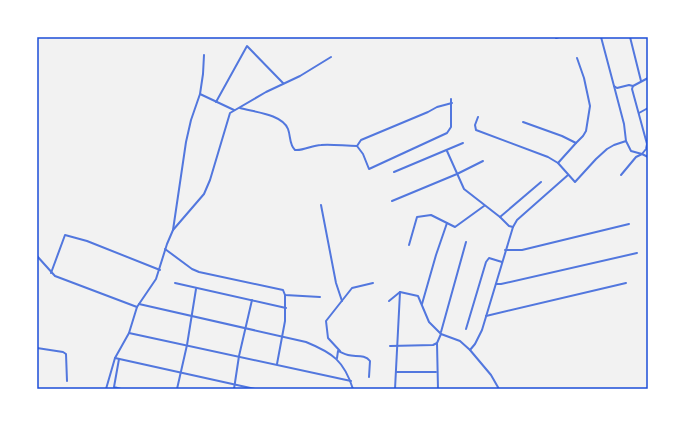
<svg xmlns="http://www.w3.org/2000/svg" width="685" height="426" font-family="'PT Sans',sans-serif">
<rect width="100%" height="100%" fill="#f2f2f2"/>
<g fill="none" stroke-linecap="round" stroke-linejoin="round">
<!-- minor -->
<g stroke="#5277de" stroke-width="2">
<path d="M601 37 614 86 617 88 629 85 633 86"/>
<path d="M630 37 641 81"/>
<path d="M556 38 559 37"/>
<path d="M614 86 624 124 626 141"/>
<path d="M200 94 234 110"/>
<path d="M216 102 247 46 283 83"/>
<path d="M240 108C254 112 282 114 288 129 291 137 289 144 295 150 304 151 312 145 321 145 332 144 345 146 357 146L363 154 369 169 447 133 451 127V99"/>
<path d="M639 113 648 108"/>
<path d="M478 117 475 125 476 130 548 157 558 163 575 182 596 159 607 149 614 145 626 141 631 151 642 154 648 157"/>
<path d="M523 122 562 136 576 143"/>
<path d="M357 146 361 140 428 112 437 107 452 103"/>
<path d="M447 151 464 189 500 217 509 226 513 227"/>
<path d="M558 163 576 143 583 136 586 131 590 106 584 78 577 58"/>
<path d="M394 172 463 143"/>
<path d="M621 175 636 157 642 154 646 149 647 144 632 89 633 86 648 78"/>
<path d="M392 201 457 174 483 161"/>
<path d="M321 205 336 283 342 301"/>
<path d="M500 217 541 182"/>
<path d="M173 230 204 194 210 180 230 113 266 92 300 76 331 57"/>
<path d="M409 245 417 217 431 215 455 227 484 206"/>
<path d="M165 249 192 269 199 272 283 290 285 295 320 297"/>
<path d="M505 250H522L629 224"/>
<path d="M37 256 55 276 137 307"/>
<path d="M51 273 65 235 87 241 160 270"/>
<path d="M175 283 286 308"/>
<path d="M496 284H501L637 253"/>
<path d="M389 301 400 292 418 296 429 322 441 334 460 341 470 350 491 375 499 389"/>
<path d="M139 304 306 342C333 353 344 361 353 389"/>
<path d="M422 304 436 255 447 223"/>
<path d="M486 316 626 283"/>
<path d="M466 329 486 262 489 258 502 262"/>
<path d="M441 332 466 242"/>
<path d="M129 333 351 381"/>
<path d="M437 343 438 389"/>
<path d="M390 346 433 345 437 343 441 334"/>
<path d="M37 348 63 352 66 354 67 381"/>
<path d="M470 350 475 344 482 330 513 227 517 220 568 175"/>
<path d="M340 351 328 338 326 321 352 288 373 283"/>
<path d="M115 358 255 389"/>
<path d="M337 358 338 351C341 352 344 354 348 355 355 357 365 354 370 361L369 377"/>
<path d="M119 359 114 387 121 389"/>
<path d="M277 364 285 321V295"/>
<path d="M396 372H436"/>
<path d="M106 389 115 358 129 333 137 307 156 279 167 244 173 230 186 142 191 120 200 94 203 74 204 55"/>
<path d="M177 389 187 345 196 289"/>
<path d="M234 389 239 356 252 300"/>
<path d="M395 389 400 292"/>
</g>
</g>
<!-- border -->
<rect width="685" height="426" fill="none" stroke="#ffffff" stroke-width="76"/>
<rect x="38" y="38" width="609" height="350" fill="none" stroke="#1d4ed8" stroke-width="1.5"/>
</svg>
